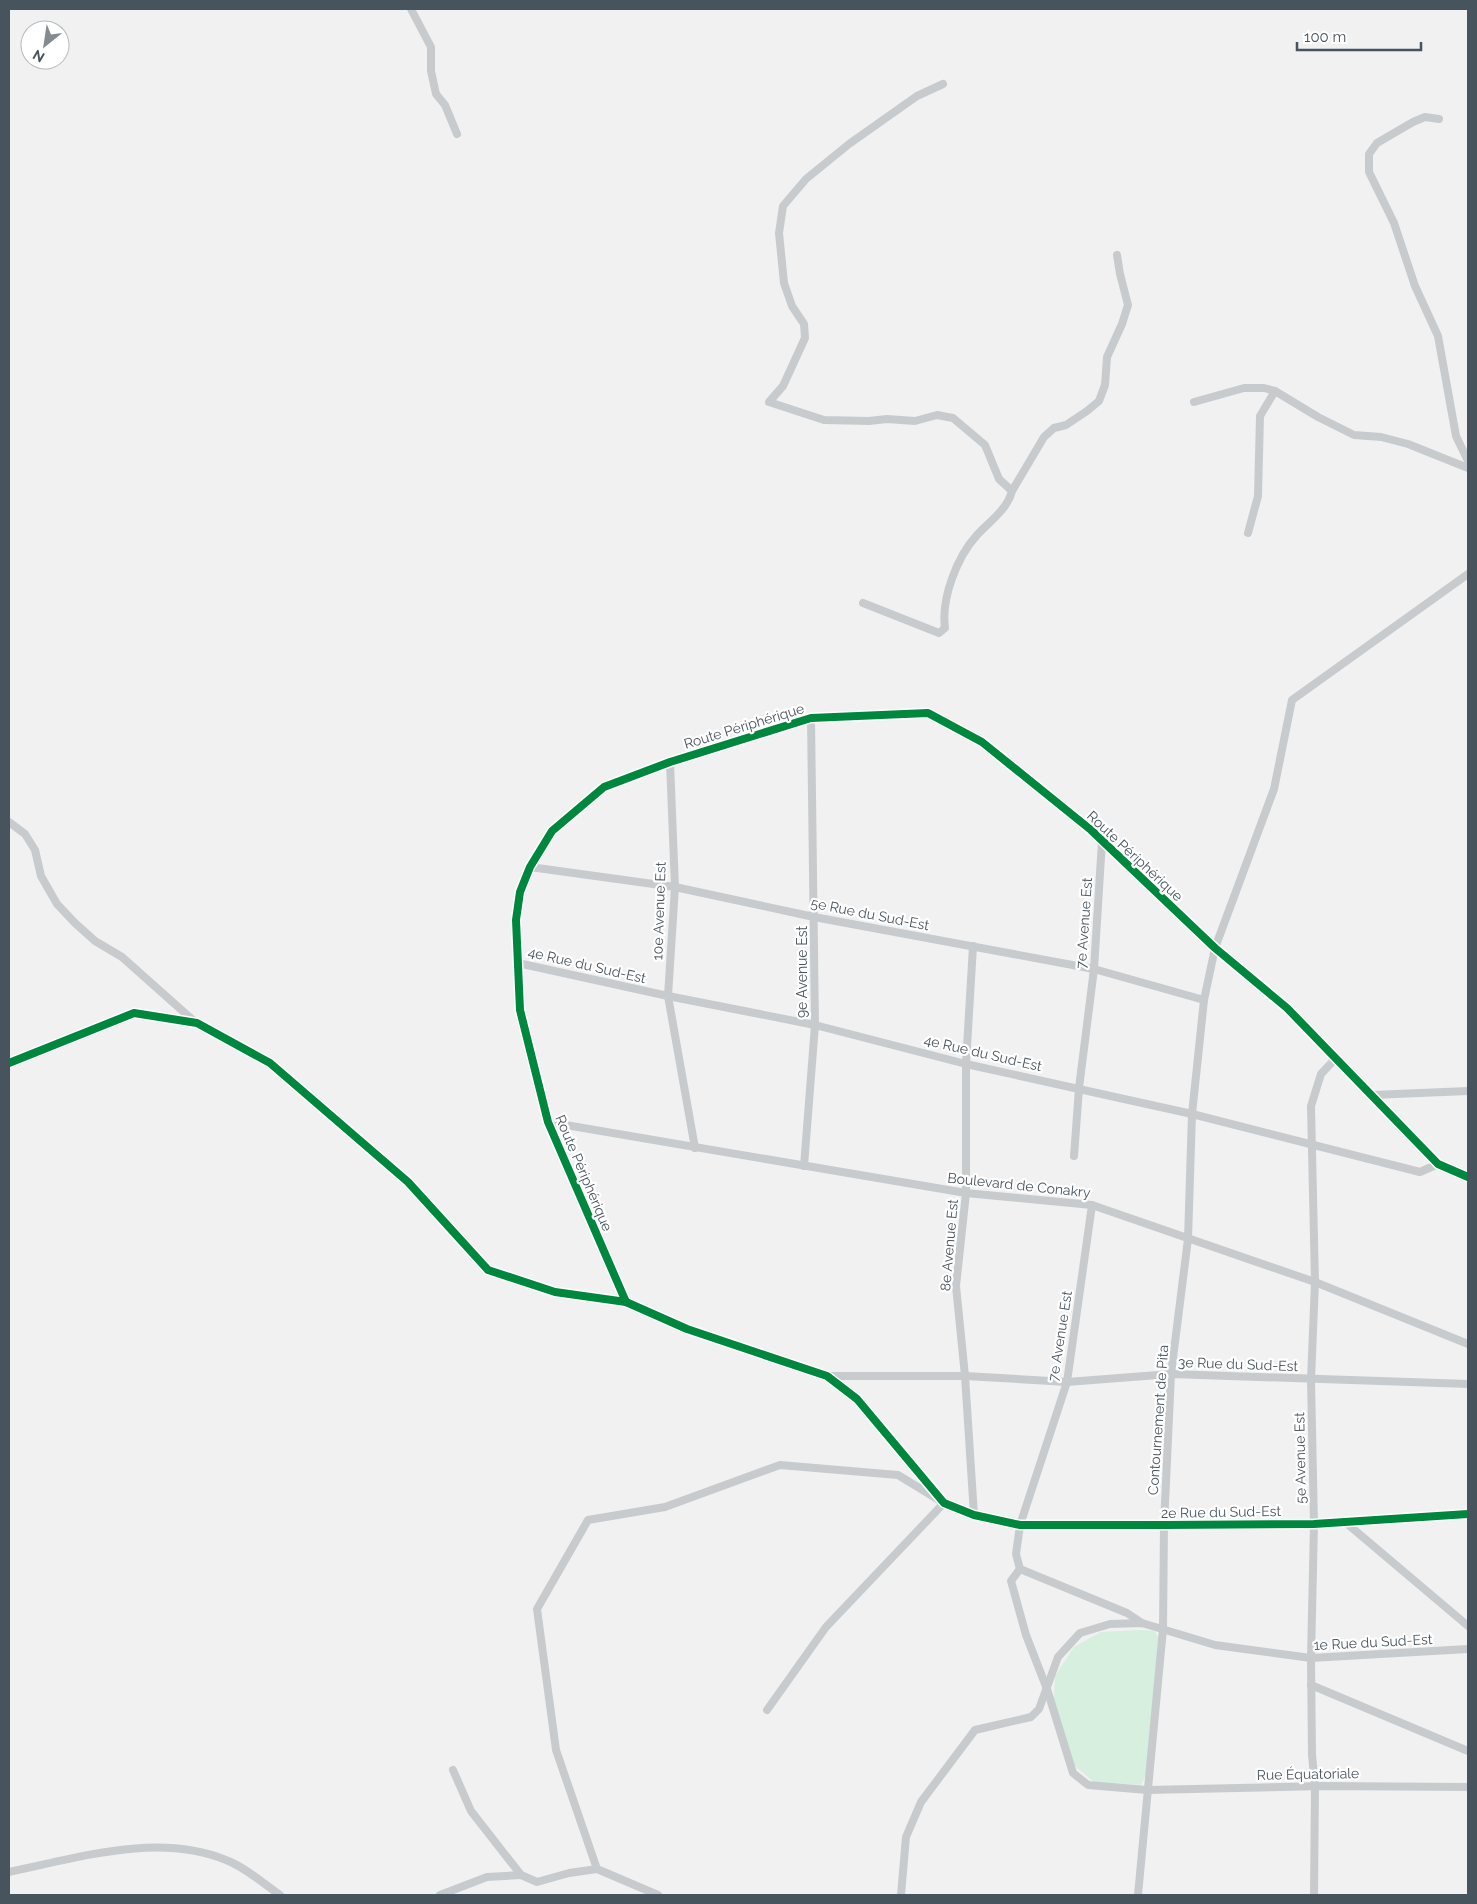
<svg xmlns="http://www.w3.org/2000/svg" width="1477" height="1904" font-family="Raleway,sans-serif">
<rect width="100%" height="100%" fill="#f1f1f1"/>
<!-- green -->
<path fill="#d6efdf" d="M1139 1630 1154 1631 1159 1638 1146 1774 1141 1785 1094 1782 1074 1765 1054 1700 1055 1676 1074 1647 1101 1632Z"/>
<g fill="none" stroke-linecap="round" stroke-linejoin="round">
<!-- street -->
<g stroke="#c8cbcd" stroke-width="8">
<path d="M411 9 431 47V71L436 94 445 105 457 134"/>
<path d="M1439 119 1425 117 1413 122 1377 143 1369 154V172L1394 223 1415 286 1438 336 1456 436 1468 461"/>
<path d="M1194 402 1244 388H1264L1275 391 1318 417 1354 435 1381 437 1408 444 1468 468"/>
<path d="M1012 491 1044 437 1054 428 1066 425 1087 411 1099 401 1105 385 1107 357 1122 324 1128 305 1120 274 1117 255"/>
<path d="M1248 533 1258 496 1260 416 1275 391"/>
<path d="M863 603 939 633 945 628C941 598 957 557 977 535 990 521 1007 510 1012 491L999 479 985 445 953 418 937 415 915 421 887 419 869 421 824 420 769 402 783 386 805 338 804 324 792 306 784 283 779 233 783 206 806 179 849 144 917 96 943 84"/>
<path d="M670 762 675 887 668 996 695 1148"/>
<path d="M9 822 25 834 35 850 41 876 57 904 75 923 95 941 122 957 195 1022"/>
<path d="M530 867 675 887 814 917 1094 969 1204 1000"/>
<path d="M973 946 966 1064V1193L956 1286 965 1376 974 1515"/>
<path d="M518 963 668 996 815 1025 966 1064 1192 1114 1420 1172 1438 1164"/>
<path d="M1372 1095 1468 1091"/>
<path d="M548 1122 966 1193 1092 1205 1315 1282 1468 1344"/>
<path d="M1074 1156 1079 1088 1094 969 1102 841"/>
<path d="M804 1166 815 1025 811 718"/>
<path d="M1092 1205 1067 1382 1020 1525 1016 1554 1020 1569 1127 1613 1142 1623"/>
<path d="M626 1302 548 1122 520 1010 516 920 520 892 530 867 552 831 604 787 670 762 811 718 928 713 982 742 1091 830 1215 948 1287 1008 1438 1164 1468 1177"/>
<path d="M827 1376H965L1067 1382 1171 1374 1468 1384"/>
<path d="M1345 1522 1468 1626"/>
<path d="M1020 1569 1011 1581 1026 1635 1047 1689 1073 1773 1088 1785 1147 1790 1324 1786 1468 1787"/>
<path d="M1311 1685 1468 1751"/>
<path d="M453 1770 471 1811 521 1875 537 1882 569 1873 597 1869 658 1895"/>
<path d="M597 1869 556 1750 537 1609 588 1520 665 1507 780 1465 898 1475 944 1503 826 1627 767 1710"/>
<path d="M9 1872C78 1858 157 1832 226 1860 245 1867 264 1884 280 1895"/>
<path d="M440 1895 487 1877 521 1875"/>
<path d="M901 1895 906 1837 921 1802 975 1730 1031 1717 1039 1709 1058 1657 1080 1633 1110 1624 1142 1623 1215 1645 1311 1658 1468 1649"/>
<path d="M1138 1895 1163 1629 1164 1525 1171 1374 1188 1239 1192 1114 1204 1000 1215 948 1274 789 1292 700 1468 574"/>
<path d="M1314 1895 1315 1786 1312 1755 1311 1658 1314 1524 1311 1380 1315 1282 1311 1106 1321 1074 1336 1058"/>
</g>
<!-- secondary -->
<path stroke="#cacccf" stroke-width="10" d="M9 1063 134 1013 197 1023 270 1063 408 1182 488 1270 555 1292 626 1302 687 1329 827 1376 857 1399 944 1503 974 1515 1020 1525H1164L1314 1524 1468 1514"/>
<!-- cycleway casing -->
<g stroke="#fff" stroke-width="11">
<g id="cycleway">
<path d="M9 1063 134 1013 197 1023 270 1063 408 1182 488 1270 555 1292 626 1302 687 1329 827 1376 857 1399 944 1503 974 1515 1020 1525H1164L1314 1524 1468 1514"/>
<path d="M626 1302 548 1122 520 1010 516 920 520 892 530 867 552 831 604 787 670 762 811 718 928 713 982 742 1091 830 1215 948 1287 1008 1438 1164 1468 1177"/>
</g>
</g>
<!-- cycleway -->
<use href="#cycleway" stroke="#00873e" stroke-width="8"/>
</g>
<g text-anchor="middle" stroke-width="4.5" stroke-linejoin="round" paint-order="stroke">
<!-- street labels -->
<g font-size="14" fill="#48545d" stroke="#fff">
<text transform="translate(744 726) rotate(-17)" y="5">Route Périphérique</text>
<text transform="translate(1135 856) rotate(43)" y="5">Route Périphérique</text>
<text transform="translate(659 911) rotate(-88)" y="5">10e Avenue Est</text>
<text transform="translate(870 914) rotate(11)" y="5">5e Rue du Sud-Est</text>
<text transform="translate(1084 923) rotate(-86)" y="5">7e Avenue Est</text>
<text transform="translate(587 965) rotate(13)" y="5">4e Rue du Sud-Est</text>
<text transform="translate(802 972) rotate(-90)" y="5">9e Avenue Est</text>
<text transform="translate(983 1053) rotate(13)" y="5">4e Rue du Sud-Est</text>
<text transform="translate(584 1173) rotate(67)" y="5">Route Périphérique</text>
<text transform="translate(1019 1185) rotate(6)" y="5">Boulevard de Conakry</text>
<text transform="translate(949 1245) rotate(-85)" y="5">8e Avenue Est</text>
<text transform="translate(1060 1336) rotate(-81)" y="5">7e Avenue Est</text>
<text transform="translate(1238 1364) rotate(2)" y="5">3e Rue du Sud-Est</text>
<text transform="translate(1158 1420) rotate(-86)" y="5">Contournement de Pita</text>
<text transform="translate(1300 1458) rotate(-91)" y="5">5e Avenue Est</text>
<text transform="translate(1221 1512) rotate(-1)" y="5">2e Rue du Sud-Est</text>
<text transform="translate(1373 1642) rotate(-3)" y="5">1e Rue du Sud-Est</text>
<text transform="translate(1308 1774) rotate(-1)" y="5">Rue Équatoriale</text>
</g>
</g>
<!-- border -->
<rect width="1477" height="1904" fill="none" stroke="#48545d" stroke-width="20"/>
<!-- north arrow -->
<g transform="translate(45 45) rotate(210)"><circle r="24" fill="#ffffff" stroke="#b6bbbe"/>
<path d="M0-4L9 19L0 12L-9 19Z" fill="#838b91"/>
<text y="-8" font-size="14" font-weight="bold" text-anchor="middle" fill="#48545d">N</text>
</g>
<!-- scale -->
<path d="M1297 42v8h124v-8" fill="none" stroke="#48545d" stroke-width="2.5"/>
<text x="1304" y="42" font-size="15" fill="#48545d" stroke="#ffffff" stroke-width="4" paint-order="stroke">100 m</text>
</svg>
